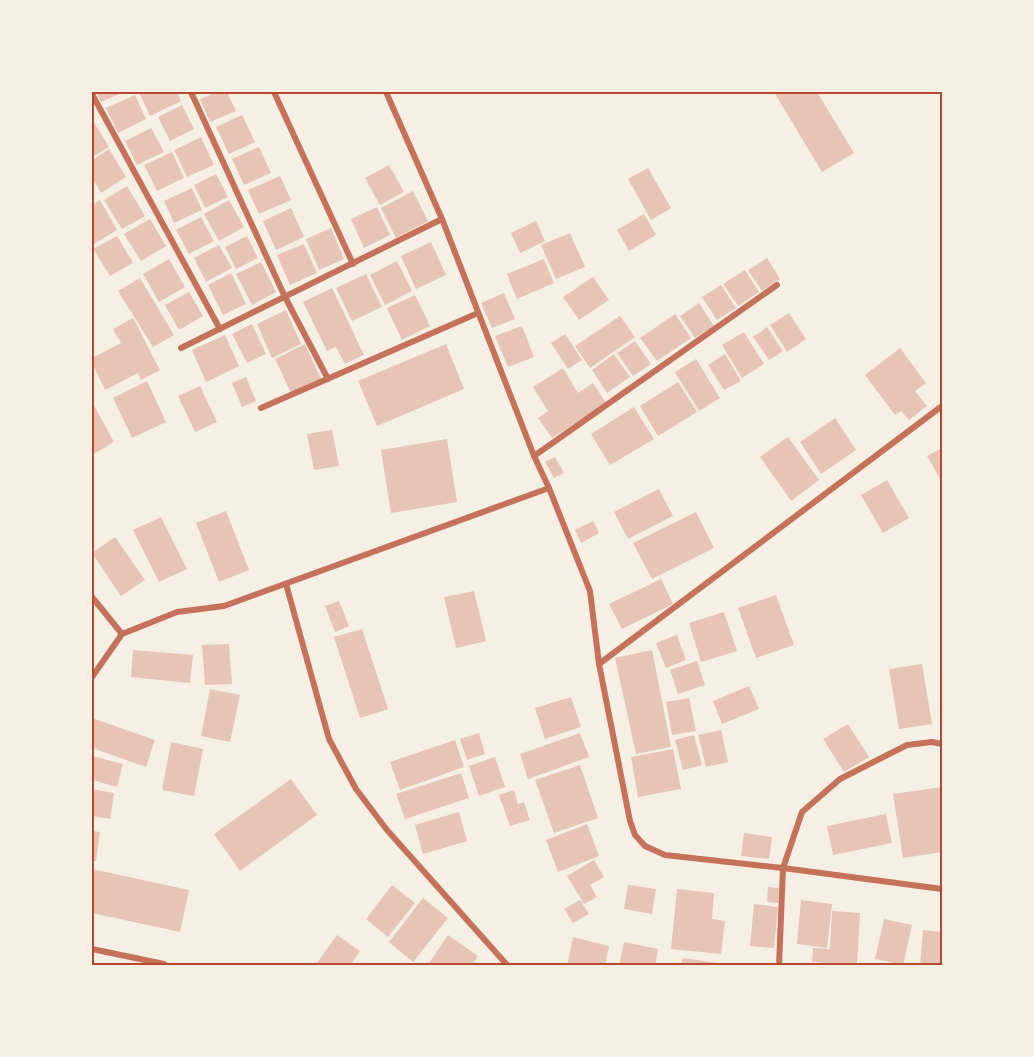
<svg xmlns="http://www.w3.org/2000/svg" width="1034" height="1057" font-family="Quicksand,sans-serif">
<rect width="100%" height="100%" fill="#f6efe4"/>
<!-- building -->
<g fill="#e6c5b7">
<path d="M96 92H124L101 102Z"/>
<path d="M139 92H177L181 101 150 116Z"/>
<path d="M218 92H227L236 111 210 122 200 99Z"/>
<path d="M774 92H817L854 153 822 172Z"/>
<path d="M135 95 146 119 118 133 106 108Z"/>
<path d="M182 105 194 129 170 141 158 117Z"/>
<path d="M242 115 255 142 229 154 216 127Z"/>
<path d="M92 119 109 147 92 157Z"/>
<path d="M151 128 164 152 137 165 125 141Z"/>
<path d="M201 137 214 165 187 177 174 150Z"/>
<path d="M259 147 271 173 244 185 232 159Z"/>
<path d="M109 149 126 177 101 193 92 177V160Z"/>
<path d="M172 152 184 178 157 191 144 165Z"/>
<path d="M389 165 404 192 380 205 365 178Z"/>
<path d="M648 168 671 208 651 220 628 179Z"/>
<path d="M216 174 228 197 205 208 194 185Z"/>
<path d="M280 176 291 200 259 214 248 190Z"/>
<path d="M127 186 145 216 122 229 104 200Z"/>
<path d="M192 188 202 210 174 223 164 201Z"/>
<path d="M413 191 428 221 396 238 381 208Z"/>
<path d="M100 200 117 230 92 245V205Z"/>
<path d="M229 200 244 227 219 241 204 214Z"/>
<path d="M377 207 390 235 364 248 351 219Z"/>
<path d="M291 208 304 237 276 250 263 221Z"/>
<path d="M644 214 656 235 629 251 617 230Z"/>
<path d="M201 217 214 241 189 254 176 230Z"/>
<path d="M150 219 166 246 141 261 124 234Z"/>
<path d="M536 221 545 241 520 253 511 233Z"/>
<path d="M331 228 344 259 319 270 306 239Z"/>
<path d="M570 233 585 267 556 279 541 245Z"/>
<path d="M117 236 133 263 110 276 93 249Z"/>
<path d="M247 236 258 258 236 269 225 247Z"/>
<path d="M431 242 446 275 416 289 401 256Z"/>
<path d="M304 244 317 273 290 285 277 255Z"/>
<path d="M219 245 232 268 206 282 194 258Z"/>
<path d="M767 258 780 279 762 291 748 270Z"/>
<path d="M169 259 185 287 159 302 143 274Z"/>
<path d="M544 259 554 283 517 299 507 274Z"/>
<path d="M397 261 412 291 385 305 370 275Z"/>
<path d="M261 262 276 292 252 305 236 274Z"/>
<path d="M745 270 759 292 738 306 723 284Z"/>
<path d="M231 273 246 304 223 315 208 285Z"/>
<path d="M366 274 382 307 352 321 336 288Z"/>
<path d="M593 277 609 300 579 320 563 297Z"/>
<path d="M140 278 174 335 153 347 118 291Z"/>
<path d="M721 285 736 308 717 320 702 297Z"/>
<path d="M332 288 364 355 345 364 336 347 327 351 303 302Z"/>
<path d="M189 292 203 316 179 330 165 305Z"/>
<path d="M504 293 515 319 492 328 481 303Z"/>
<path d="M415 295 430 326 402 340 387 308Z"/>
<path d="M699 303 714 326 695 338 680 316Z"/>
<path d="M286 310 301 344 272 358 257 324Z"/>
<path d="M789 313 806 339 787 352 770 325Z"/>
<path d="M675 314 691 338 657 361 640 338Z"/>
<path d="M620 316 635 337 590 368 575 346Z"/>
<path d="M133 318 160 370 141 380 138 373 105 390 92 363V358L121 343 113 329Z"/>
<path d="M252 324 266 354 247 363 232 334Z"/>
<path d="M522 326 534 357 508 367 495 336Z"/>
<path d="M767 327 783 351 769 360 753 337Z"/>
<path d="M744 332 764 364 742 378 722 345Z"/>
<path d="M565 334 582 360 568 369 551 343Z"/>
<path d="M225 335 239 366 206 382 192 350Z"/>
<path d="M635 341 651 364 633 376 617 353Z"/>
<path d="M305 344 321 379 291 393 275 359Z"/>
<path d="M446 344 464 389 377 426 358 381Z"/>
<path d="M900 348 926 383 915 391 927 406 909 420 901 411 895 415 865 375Z"/>
<path d="M614 354 630 377 607 393 592 370Z"/>
<path d="M725 354 741 381 724 390 708 365Z"/>
<path d="M696 359 720 398 699 411 675 372Z"/>
<path d="M563 368 578 393 593 383 606 403 552 438 538 418 548 411 533 387Z"/>
<path d="M246 377 256 401 242 407 232 383Z"/>
<path d="M147 381 166 422 132 438 113 398Z"/>
<path d="M678 382 697 412 658 436 640 406Z"/>
<path d="M200 386 217 422 195 432 178 396Z"/>
<path d="M92 402 114 442 92 455Z"/>
<path d="M634 407 654 439 610 465 591 434Z"/>
<path d="M835 418 856 450 821 474 800 442Z"/>
<path d="M332 430 339 466 314 470 307 434Z"/>
<path d="M788 437 819 480 791 501 760 457Z"/>
<path d="M447 439 457 502 391 513 381 450Z"/>
<path d="M942 448V482L927 456Z"/>
<path d="M555 457 564 473 554 478 545 462Z"/>
<path d="M887 480 909 518 883 533 861 495Z"/>
<path d="M659 489 673 516 628 539 614 512Z"/>
<path d="M226 511 249 570 219 582 196 523Z"/>
<path d="M696 512 714 548 652 579 633 543Z"/>
<path d="M161 517 187 569 159 582 133 530Z"/>
<path d="M593 521 599 533 581 543 575 530Z"/>
<path d="M115 537 145 580 121 596 92 553Z"/>
<path d="M661 579 673 604 622 629 609 604Z"/>
<path d="M474 591 486 641 456 648 444 597Z"/>
<path d="M776 595 794 645 756 658 738 608Z"/>
<path d="M339 601 349 626 335 632 325 606Z"/>
<path d="M724 612 737 651 701 662 689 623Z"/>
<path d="M362 629 388 709 360 718 334 637Z"/>
<path d="M677 635 686 660 666 668 656 643Z"/>
<path d="M229 644 232 684 205 685 202 645Z"/>
<path d="M133 650 193 655 190 683 131 677Z"/>
<path d="M652 650 671 747 636 754 615 658Z"/>
<path d="M697 661 705 685 678 694 670 670Z"/>
<path d="M922 664 932 724 899 729 889 669Z"/>
<path d="M749 686 759 709 722 724 713 701Z"/>
<path d="M210 689 240 695 230 742 201 736Z"/>
<path d="M571 697 581 727 545 739 535 708Z"/>
<path d="M689 698 696 731 672 735 666 702Z"/>
<path d="M92 718 155 740 146 767 92 748Z"/>
<path d="M848 724 869 757 844 772 823 739Z"/>
<path d="M721 730 728 762 706 767 698 735Z"/>
<path d="M479 733 485 754 467 760 460 739Z"/>
<path d="M580 733 589 757 528 779 520 754Z"/>
<path d="M694 735 702 765 683 770 675 740Z"/>
<path d="M455 740 464 767 400 790 390 762Z"/>
<path d="M171 742 203 749 194 796 162 790Z"/>
<path d="M673 749 681 789 638 797 631 757Z"/>
<path d="M92 756 123 764 117 787 92 780Z"/>
<path d="M495 757 505 787 479 796 469 766Z"/>
<path d="M580 765 598 818 554 833 535 780Z"/>
<path d="M461 773 469 798 405 819 396 794Z"/>
<path d="M291 779 317 815 240 871 214 834Z"/>
<path d="M942 787V852L903 858 893 794Z"/>
<path d="M92 789 114 793 110 819 92 816Z"/>
<path d="M514 790 518 804 524 802 530 820 510 826 499 795Z"/>
<path d="M459 812 467 841 423 854 415 825Z"/>
<path d="M886 814 892 843 833 855 827 826Z"/>
<path d="M587 824 599 856 558 872 546 840Z"/>
<path d="M92 831 100 832 96 861H92Z"/>
<path d="M744 833 772 837 769 859 741 856Z"/>
<path d="M594 860 604 877 590 885 597 897 584 904 567 876Z"/>
<path d="M92 869 189 890 180 932 92 913Z"/>
<path d="M392 885 415 903 388 937 366 919Z"/>
<path d="M628 885 656 889 652 914 624 909Z"/>
<path d="M768 887 779 888 778 903 767 902Z"/>
<path d="M677 889 714 893 712 919 725 921 721 954 671 949Z"/>
<path d="M423 898 448 918 413 962 389 942Z"/>
<path d="M580 900 589 914 573 923 564 909Z"/>
<path d="M801 900 832 904 827 948 797 944Z"/>
<path d="M754 904 778 907 774 948 750 946Z"/>
<path d="M832 911 860 913 857 965 812 962 813 948 830 949Z"/>
<path d="M884 919 912 925 903 965 875 959Z"/>
<path d="M923 930 942 932 941 966H920Z"/>
<path d="M337 935 360 951 350 966H321L317 963Z"/>
<path d="M448 935 478 956 471 966H427Z"/>
<path d="M573 937 609 946 605 966H567Z"/>
<path d="M624 942 658 949 655 966H619Z"/>
<path d="M683 958 724 964V966H681Z"/>
</g>
<g fill="none" stroke-linecap="round" stroke-linejoin="round">
<!-- minor -->
<g stroke="#c5725c" stroke-width="6">
<path d="M191 92 285 297 328 379"/>
<path d="M274 92 353 264"/>
<path d="M386 92 442 219 534 456 549 488 590 591 599 664 630 821 635 835 645 846 665 855 783 868 942 889"/>
<path d="M92 94 220 329"/>
<path d="M181 348 442 219"/>
<path d="M261 408 478 313"/>
<path d="M534 456 777 285"/>
<path d="M286 584 329 739 356 789 387 830 508 966"/>
<path d="M92 597 122 634"/>
<path d="M599 664 942 406"/>
<path d="M92 677 122 634 177 612 224 606 549 488"/>
<path d="M92 949 164 964"/>
<path d="M779 966 783 868 802 812 840 779 907 745 932 742 942 744"/>
</g>
</g>
<!-- border -->
<rect width="1034" height="1057" fill="none" stroke="#f6efe4" stroke-width="186"/>
<rect x="93" y="93" width="848" height="871" fill="none" stroke="#b5482f" stroke-width="2"/>
</svg>
